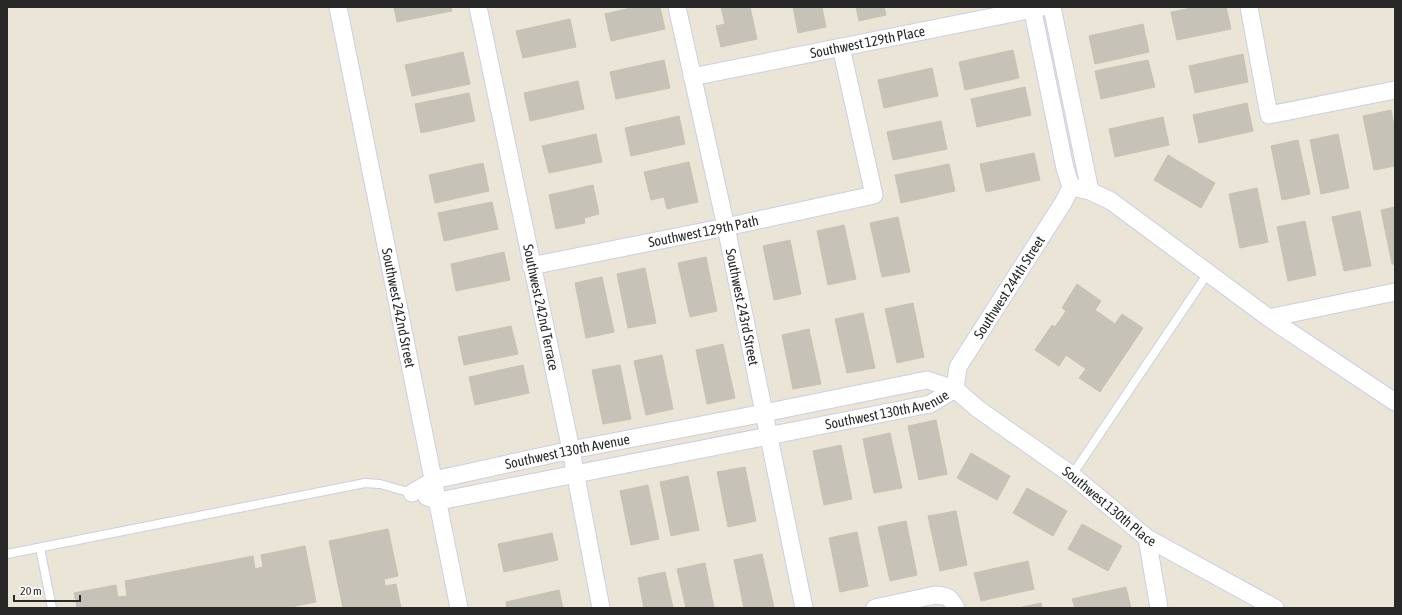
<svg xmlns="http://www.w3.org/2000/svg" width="1402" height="615" font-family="'Asap Condensed',sans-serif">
<rect width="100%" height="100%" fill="#ebe5d8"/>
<!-- building -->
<g fill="#c6c2b8" stroke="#c6c2b2">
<path d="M394 7H451L452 11 397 22Z"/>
<path d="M635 7H660L665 29 611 41 605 14Z"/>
<path d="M721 7H750L757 39 721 47 716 26 725 24Z"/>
<path d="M793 7H822L826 27 798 33Z"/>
<path d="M856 7H884L886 15 859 21Z"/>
<path d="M1196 7H1226L1231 29 1177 40 1171 12Z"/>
<path d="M570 19 576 47 523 58 516 31Z"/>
<path d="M1143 24 1149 52 1095 64 1089 36Z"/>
<path d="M1013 50 1019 78 965 90 959 62Z"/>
<path d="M463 52 470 84 412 96 405 65Z"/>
<path d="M1243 54 1248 82 1195 93 1189 66Z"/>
<path d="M664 60 670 88 616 99 610 72Z"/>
<path d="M1148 60 1155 87 1101 99 1095 71Z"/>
<path d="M932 68 938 96 884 108 878 80Z"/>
<path d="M578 81 584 109 530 121 524 93Z"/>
<path d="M1025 87 1031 115 977 127 971 99Z"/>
<path d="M469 93 475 121 421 133 415 104Z"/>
<path d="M1247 103 1253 131 1199 143 1193 115Z"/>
<path d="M1391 110 1395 131V166L1374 170 1363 116Z"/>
<path d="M679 116 685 144 631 156 625 128Z"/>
<path d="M1163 117 1169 145 1115 157 1109 129Z"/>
<path d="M941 121 947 149 893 160 887 132Z"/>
<path d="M596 134 602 162 549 173 542 146Z"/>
<path d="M1338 134 1349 188 1321 194 1310 140Z"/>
<path d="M1298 140 1310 194 1282 200 1271 146Z"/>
<path d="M1034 153 1040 180 986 192 980 164Z"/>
<path d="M1168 155 1215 183 1201 208 1154 180Z"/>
<path d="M689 162 698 202 667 209 664 197 651 200 644 172Z"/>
<path d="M483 163 489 191 435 203 429 175Z"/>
<path d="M949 164 955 191 901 203 895 175Z"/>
<path d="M593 185 599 214 584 218 585 223 556 229 549 195Z"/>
<path d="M1257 188 1268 242 1240 248 1229 194Z"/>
<path d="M492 202 498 229 444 241 438 213Z"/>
<path d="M1395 207V264H1392L1381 210Z"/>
<path d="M1360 211 1371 266 1344 271 1332 217Z"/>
<path d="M898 217 910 272 882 277 870 223Z"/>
<path d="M1305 221 1316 275 1288 281 1277 227Z"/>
<path d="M844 225 856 279 828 285 817 231Z"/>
<path d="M790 240 801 294 774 300 763 246Z"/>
<path d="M504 252 510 280 456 291 451 264Z"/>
<path d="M706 257 717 311 690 317 678 263Z"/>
<path d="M645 268 656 323 628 328 617 274Z"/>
<path d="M602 277 614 332 586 338 575 283Z"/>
<path d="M1077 284 1101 301 1095 310 1115 324 1122 314 1143 328 1100 392 1079 378 1086 369 1066 355 1059 366 1035 350 1052 325 1055 327 1066 311 1062 308Z"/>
<path d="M913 303 924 357 897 363 885 309Z"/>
<path d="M863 313 875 368 847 373 835 319Z"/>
<path d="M511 326 518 354 464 365 458 337Z"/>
<path d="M809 329 821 384 793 389 782 335Z"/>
<path d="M723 344 735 398 707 404 696 350Z"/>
<path d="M662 355 673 409 646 415 634 361Z"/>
<path d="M523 365 529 393 475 405 469 377Z"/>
<path d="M620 365 631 419 603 424 592 370Z"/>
<path d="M936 420 947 474 919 480 908 426Z"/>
<path d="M890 433 902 488 874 493 863 439Z"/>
<path d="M841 445 852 499 824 505 813 451Z"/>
<path d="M971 453 1010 476 997 500 957 478Z"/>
<path d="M745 467 756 521 728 527 717 472Z"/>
<path d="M688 476 699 530 671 536 660 482Z"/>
<path d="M648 485 659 539 631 545 620 491Z"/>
<path d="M1027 488 1067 511 1053 536 1013 513Z"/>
<path d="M956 511 967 565 940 571 928 516Z"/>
<path d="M906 521 917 575 890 581 878 527Z"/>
<path d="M1082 524 1122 546 1108 571 1068 549Z"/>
<path d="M388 529 398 576 384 579 385 586 396 584 401 608H343L329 541Z"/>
<path d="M857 532 868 586 840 592 829 538Z"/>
<path d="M552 533 558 560 504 572 498 544Z"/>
<path d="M305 546 316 602 286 608H77L74 593 116 585 118 597 127 596 125 581 253 556 255 569 263 567 261 555Z"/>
<path d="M762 554 774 608H744L734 560Z"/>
<path d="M1028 561 1034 589 981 601 974 573Z"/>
<path d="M705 563 714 608H686L677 569Z"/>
<path d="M665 572 673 608H644L638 578Z"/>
<path d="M1126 587 1131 608H1075L1072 599Z"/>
<path d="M559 590 563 608H507L506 602Z"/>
<path d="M1041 603 1042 608H1018Z"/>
</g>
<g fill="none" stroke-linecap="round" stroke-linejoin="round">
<!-- lane casing -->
<g stroke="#cdcee2" stroke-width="10">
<g id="lane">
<path d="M1072 475 1208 273"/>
<path d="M40 548 52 608"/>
<path d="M7 554 365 483 380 484 412 493"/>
</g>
</g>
<!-- street casing -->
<g stroke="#cdcee2" stroke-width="19">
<g id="street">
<path id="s1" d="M338 7 459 608"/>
<path id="s2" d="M478 7 571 450 601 608"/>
<path id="s3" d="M677 7 726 227 804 608"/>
<path d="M1052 7 1090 191"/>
<path d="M1249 7 1269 115 1395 90"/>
<path id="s4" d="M692 77 1043 7"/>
<path d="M1071 187 1090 191 1111 201 1269 318 1395 402"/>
<path id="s5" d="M531 266 726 227 874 195 841 47"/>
<path d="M1269 318 1395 292"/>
<path id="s6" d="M955 389 958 367 1063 203 1071 187 1065 168 1032 7"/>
<path id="s7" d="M412 493 434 480 571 450 764 413 927 380 955 389 978 409 1072 475 1147 538 1275 608"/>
<path id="s8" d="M427 497 439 501 930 404 955 389"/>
<path d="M1147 538 1159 608"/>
<path d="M875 608 935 595C948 596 950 597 956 608"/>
</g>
</g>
<!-- lane -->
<use href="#lane" stroke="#fff" stroke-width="8"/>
<!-- street -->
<use href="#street" stroke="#fff" stroke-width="17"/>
</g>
<g text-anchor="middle" stroke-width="3.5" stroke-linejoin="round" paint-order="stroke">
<!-- street labels -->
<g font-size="14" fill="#282828" stroke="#fff">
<text dy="5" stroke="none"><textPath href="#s4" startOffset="179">Southwest 129th Place</textPath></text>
<text dy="5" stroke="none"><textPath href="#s5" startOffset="176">Southwest 129th Path</textPath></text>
<text dy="5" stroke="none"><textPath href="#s6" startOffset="117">Southwest 244th Street</textPath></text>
<text dy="5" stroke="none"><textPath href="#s1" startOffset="307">Southwest 242nd Street</textPath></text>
<text dy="5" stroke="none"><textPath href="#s2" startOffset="307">Southwest 242nd Terrace</textPath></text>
<text dy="5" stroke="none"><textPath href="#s3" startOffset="307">Southwest 243rd Street</textPath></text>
<text dy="5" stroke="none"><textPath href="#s8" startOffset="470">Southwest 130th Avenue</textPath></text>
<text dy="5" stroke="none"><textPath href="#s7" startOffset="162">Southwest 130th Avenue</textPath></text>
<text dy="5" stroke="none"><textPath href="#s7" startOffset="752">Southwest 130th Place</textPath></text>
</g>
</g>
<!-- border -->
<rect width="1402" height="615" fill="none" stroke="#282828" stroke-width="16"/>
<!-- scale -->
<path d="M14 595v6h66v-6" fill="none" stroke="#282828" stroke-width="2"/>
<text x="20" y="595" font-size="12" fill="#282828" stroke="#ffffff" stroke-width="3" paint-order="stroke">20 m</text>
</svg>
